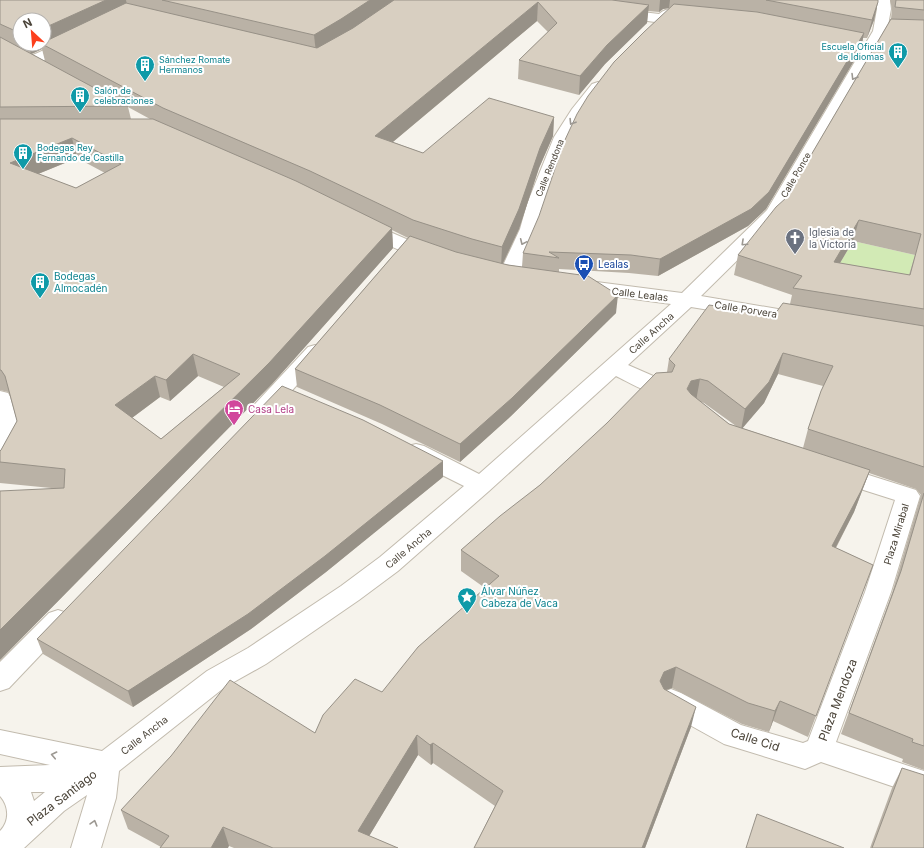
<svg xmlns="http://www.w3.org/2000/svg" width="924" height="848" font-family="Inter,sans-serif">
<rect width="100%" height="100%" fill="#f6f3ec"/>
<!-- green -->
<path fill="#d2eab5" d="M853 241 915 255 904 296 828 283Z"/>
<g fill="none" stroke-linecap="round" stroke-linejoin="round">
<!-- minor casing -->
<g stroke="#c2bbae" stroke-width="2">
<g id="minor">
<path d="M876 0H890L891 9 887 31 783 213 769 229 701 296 801 313 808 315 811 319 808 323 801 325 691 307 628 365 667 382 670 387 667 392C650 397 631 383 616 376L489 491 398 571 359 600 266 664 225 687 119 771 116 798 101 848H71L87 795 64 811 24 848H0V831C10 821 9 806 0 796V767L50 765 0 754V730L102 751 207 671 248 648 341 586 380 557 464 486 408 458 405 452 408 446 416 444 424 446 479 474 671 304 581 292 574 290 571 286 574 282 581 280 682 293 767 210 873 31 877 9ZM31 792H45L34 801Z"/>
<path d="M617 9 659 14C668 6 680 9 691 12L693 15 691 18 686 19 672 18 667 22 662 23 612 16 610 13 612 10Z"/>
<path d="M71 38 76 39 78 42 76 45 34 65 29 67 24 65 21 62 24 59Z"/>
<path d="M598 82 604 84 606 87 585 114 570 137 545 204 538 229 518 276 515 280 508 282 501 280 498 276 520 229 527 204 554 137 572 109 592 84Z"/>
<path d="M365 221 413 242 438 250 440 254 438 258C418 263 377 239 359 230L356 226 359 222Z"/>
<path d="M315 345 322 347 325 352 322 357 271 414 263 416 255 414 252 409 255 404 308 347Z"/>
<path d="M0 391 8 393 11 398 23 443 8 471 0 473Z"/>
<path d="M837 465 916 490 920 496 891 592 836 742 924 771V797L821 762 805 769 734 747 724 744 661 709 657 701 661 693 671 689 681 693 741 725 803 743 808 741 865 592 895 500 829 479 826 473 829 467Z"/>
<path d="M58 610 67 613 71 620 67 627 9 688 0 691V662L49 613Z"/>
</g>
</g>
<!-- minor -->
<use href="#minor" fill="#fff" fill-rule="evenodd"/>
</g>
<!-- wall -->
<g fill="#bab2a6" fill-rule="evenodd">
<path d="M0 0H878L874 20 867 38H863L861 49 766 209 748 226 658 276 629 273 559 269V272L616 313 511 416 460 462 382 424 297 387 295 369 408 238 392 230 393 248 272 384 0 660 51 488 0 483V451L1 450 17 421 9 393 8 392 0 390ZM669 8H671L523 253 522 267 503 264 519 229 539 168 553 136 554 117 423 153 393 142 537 21 548 32 519 60 518 79 579 95 605 64 647 23 648 11 659 12 663 9ZM20 20 44 44H20ZM42 49 45 61 32 54ZM128 107 150 119H131ZM77 158 105 173 76 188 38 174ZM198 376 224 387 161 439 132 418 160 397 170 401Z"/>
<path d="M890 0H924V770L902 762 903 759 841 734 892 593 921 495 916 489 869 473 854 512 836 548 873 565 808 737 773 721 769 732 742 724 672 688 665 690 691 727 645 848H474L495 806 433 763 431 765 418 755 369 836 398 848H234L229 846 161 847 128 829 121 810 315 733 382 692 485 588 461 571V550L540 485 667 372 669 359 775 314 790 304 792 295 734 275 738 255 786 198 793 186 794 184 891 19 892 9ZM853 241 915 255 909 275 840 263ZM778 374 823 386 808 429 803 448 742 428 764 403ZM701 402 704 403 736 426 729 424Z"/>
<path d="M443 477 326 572 251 629 133 707 43 654 37 639Z"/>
<path d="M902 768 924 848H870L892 788Z"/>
</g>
<!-- shaded-wall -->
<g fill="#979187">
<path d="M106 0H126L128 10 44 44V28Z"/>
<path d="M370 0H397L316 53 314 35Z"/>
<path d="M660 0H670L669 8 663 9 659 12Z"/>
<path d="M538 2 537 21 376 156 375 136Z"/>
<path d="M878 2 874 20 867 38 872 20Z"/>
<path d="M649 5 647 23 605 64 579 95 580 76 607 45Z"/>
<path d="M864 33 861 49 766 209 748 226 658 276 660 259Z"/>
<path d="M28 44H41L42 49 31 54Z"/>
<path d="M554 117 553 136 539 168 519 229 501 267 502 247 540 148Z"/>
<path d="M72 138 77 158 16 183 10 163Z"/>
<path d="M859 220 853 241 828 283 834 262Z"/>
<path d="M392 228 393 248 272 384 0 660V630Z"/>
<path d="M618 295 616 313 511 416 460 462V444Z"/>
<path d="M783 353 778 374 764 403 741 430 745 409Z"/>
<path d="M193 354 198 376 170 401 166 380Z"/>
<path d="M155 376 160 397 121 426 115 405Z"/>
<path d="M700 379 696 401 687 389 691 381Z"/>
<path d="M443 461V477L326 572 251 629 133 707 128 691Z"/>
<path d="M870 470 854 512 825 568 832 546Z"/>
<path d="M676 667 672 688 660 692V681L664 672Z"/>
<path d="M780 701 773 721 769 732 775 711Z"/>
<path d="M696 707 691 727 645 848H642Z"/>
<path d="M417 735 418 755 362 848 358 831Z"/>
<path d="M433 743V763L431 765 430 745Z"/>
<path d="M223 827 229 846 228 848H211Z"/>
</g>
<!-- building -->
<g fill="#d8cfc1" stroke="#979187" fill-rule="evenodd">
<path d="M0 0H106L44 28V20H20V33L0 24Z"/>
<path d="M162 0H370L341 19 314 35Z"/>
<path d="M394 0H612L649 5 607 45 580 76 519 60 557 23 538 2 375 136 423 153 489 98 554 117 540 148 519 209 502 247 472 239 413 220 310 171 163 108 42 44H44V42L126 3 317 48 353 28Z"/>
<path d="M766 0H878V2L872 20Z"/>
<path d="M896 0H924V10L895 7Z"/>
<path d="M674 4 757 12 864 33 769 192 751 209 660 259 631 255 549 252 559 258 523 253 539 216 564 142 577 114 588 96 614 62 644 32Z"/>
<path d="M891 19 924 20V309L793 288 802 276 738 255 776 207 786 198 795 183 794 184ZM859 220 921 234 910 275 834 262Z"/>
<path d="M0 37 128 106 0 107Z"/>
<path d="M0 119H153L296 181 392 228 269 363 0 630V491L64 488 65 469 0 462V451L1 450 17 421 5 376 1 370H0ZM72 138 121 164 76 188 10 163ZM193 354 240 374 161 439 115 405 155 376 166 380Z"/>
<path d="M410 236 456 252 508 265 588 276 618 295 512 398 460 444 380 405 295 369Z"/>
<path d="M783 303 924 326V467L808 429 821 391 833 366 783 353 769 382 745 409 708 381 700 379 691 381 687 389 691 394 729 424 870 470 861 491 832 546 873 565 816 716 780 701 775 711 748 703 676 667 664 672 660 681 664 689 696 707 642 848H474L503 791 433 743 430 745 417 735 358 831 398 848H273L223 827 211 848H160L169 836 121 810 171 756 230 680 315 733 323 715 355 679 382 692 418 647 499 576 461 550 500 516 540 485 607 423 656 373 672 372 675 365 669 359 709 305 775 314Z"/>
<path d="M282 386 363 420 443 461 325 556 248 614 128 691 37 639Z"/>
<path d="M924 493V746L912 742 913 739 849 713 901 571Z"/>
<path d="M902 768 924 775V848H872Z"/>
<path d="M757 814 844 848H746Z"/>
</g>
<!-- one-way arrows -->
<defs><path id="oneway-chevron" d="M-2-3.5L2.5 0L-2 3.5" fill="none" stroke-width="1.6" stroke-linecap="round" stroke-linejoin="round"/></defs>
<g stroke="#9c9892">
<use href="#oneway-chevron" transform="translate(854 77) rotate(121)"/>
<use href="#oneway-chevron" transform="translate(572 122) rotate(122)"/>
<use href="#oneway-chevron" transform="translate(523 242) rotate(114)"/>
<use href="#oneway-chevron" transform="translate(744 243) rotate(137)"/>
<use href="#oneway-chevron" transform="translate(54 755) rotate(-168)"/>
<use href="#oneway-chevron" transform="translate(94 823) rotate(-74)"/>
</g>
<!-- icons -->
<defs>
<g id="building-pin" transform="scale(1)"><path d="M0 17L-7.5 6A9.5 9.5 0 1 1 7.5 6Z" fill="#0f9aa8" stroke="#fff"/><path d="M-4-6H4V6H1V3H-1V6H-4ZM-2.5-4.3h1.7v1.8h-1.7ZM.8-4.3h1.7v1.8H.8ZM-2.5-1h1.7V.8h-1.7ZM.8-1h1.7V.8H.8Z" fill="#fff"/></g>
<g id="church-pin" transform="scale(1)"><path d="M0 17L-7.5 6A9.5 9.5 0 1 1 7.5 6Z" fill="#6b7280" stroke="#fff"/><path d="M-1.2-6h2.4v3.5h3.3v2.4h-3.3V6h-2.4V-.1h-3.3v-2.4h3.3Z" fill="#fff"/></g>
<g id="bus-pin" transform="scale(1)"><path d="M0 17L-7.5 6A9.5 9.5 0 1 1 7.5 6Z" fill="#1a4fb4" stroke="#fff"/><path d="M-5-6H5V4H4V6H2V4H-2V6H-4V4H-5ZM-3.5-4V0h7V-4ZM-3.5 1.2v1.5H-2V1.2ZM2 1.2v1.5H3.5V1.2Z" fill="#fff"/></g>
<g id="hotel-pin" transform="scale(1)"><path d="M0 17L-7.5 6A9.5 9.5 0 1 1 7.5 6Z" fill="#d1479c" stroke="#fff"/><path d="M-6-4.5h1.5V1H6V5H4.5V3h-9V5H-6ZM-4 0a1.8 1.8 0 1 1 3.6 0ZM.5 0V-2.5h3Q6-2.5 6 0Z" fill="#fff"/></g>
<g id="sight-pin" transform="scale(1)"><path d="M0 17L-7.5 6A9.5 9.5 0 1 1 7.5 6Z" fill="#0f9aa8" stroke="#fff"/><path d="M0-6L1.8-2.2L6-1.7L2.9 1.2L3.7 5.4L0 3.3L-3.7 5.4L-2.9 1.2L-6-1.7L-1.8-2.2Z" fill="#fff"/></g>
</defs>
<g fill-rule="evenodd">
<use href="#building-pin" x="898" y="52"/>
<use href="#building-pin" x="145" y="65"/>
<use href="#building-pin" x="80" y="96"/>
<use href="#building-pin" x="23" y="153"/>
<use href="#church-pin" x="795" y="238"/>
<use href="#bus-pin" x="584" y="264"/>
<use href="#building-pin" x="40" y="282"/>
<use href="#hotel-pin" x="234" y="409"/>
<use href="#sight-pin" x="467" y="597"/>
</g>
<g text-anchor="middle" stroke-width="4" stroke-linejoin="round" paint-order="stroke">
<!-- far-culture labels -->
<g font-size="9" fill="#0d838f" stroke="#fff" text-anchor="start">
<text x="884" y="50" text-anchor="end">Escuela Oficial<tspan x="884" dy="10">de Idiomas</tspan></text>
<text x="159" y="63">Sánchez Romate<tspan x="159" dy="10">Hermanos</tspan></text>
<text x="94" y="94">Salón de<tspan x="94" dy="10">celebraciones</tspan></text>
<text x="37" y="151">Bodegas Rey<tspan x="37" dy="10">Fernando de Castilla</tspan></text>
</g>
<!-- far-street labels -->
<g font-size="9" fill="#4b4439" stroke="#fff">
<text transform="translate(550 168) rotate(-68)" y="3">Calle Rendona</text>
<text transform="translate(796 175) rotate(-60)" y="3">Calle Ponce</text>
</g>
<!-- worship labels -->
<g font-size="10" fill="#5b616d" stroke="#fff" text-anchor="start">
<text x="809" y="236">Iglesia de<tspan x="809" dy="12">la Victoria</tspan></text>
</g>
<!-- transit labels -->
<g font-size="10" fill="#164399" stroke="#fff" text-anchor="start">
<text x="598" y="268">Lealas</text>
</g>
<!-- culture labels -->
<g font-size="10" fill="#0d838f" stroke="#fff" text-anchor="start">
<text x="54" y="280">Bodegas<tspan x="54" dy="12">Almocadén</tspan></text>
<text x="481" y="595">Álvar Núñez<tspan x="481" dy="12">Cabeza de Vaca</tspan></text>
</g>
<!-- street labels -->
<g font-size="10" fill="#4b4439" stroke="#fff">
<text transform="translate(640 294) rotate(7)" y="4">Calle Lealas</text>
<text transform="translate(746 309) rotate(9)" y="4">Calle Porvera</text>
<text transform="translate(651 333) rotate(-42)" y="4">Calle Ancha</text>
<text transform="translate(896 534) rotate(-73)" y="4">Plaza Mirabal</text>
<text transform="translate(408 548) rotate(-40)" y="4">Calle Ancha</text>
<text transform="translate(144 735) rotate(-38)" y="4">Calle Ancha</text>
</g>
<!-- hotel labels -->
<g font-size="10" fill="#b23c85" stroke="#fff" text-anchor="start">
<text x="248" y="413">Casa Lela</text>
</g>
<!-- near-street labels -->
<g font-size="12" fill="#4b4439" stroke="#fff">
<text transform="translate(838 700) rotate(-69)" y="4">Plaza Mendoza</text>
<text transform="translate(755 740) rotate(18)" y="4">Calle Cid</text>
<text transform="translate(62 798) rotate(-37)" y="4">Plaza Santiago</text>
</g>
</g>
<!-- north arrow -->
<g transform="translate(32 32) rotate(334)"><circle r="19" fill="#ffffff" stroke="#b7b4b0"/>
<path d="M0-3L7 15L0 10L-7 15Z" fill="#fc3f1d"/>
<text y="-6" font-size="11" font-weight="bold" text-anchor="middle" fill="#4b4439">N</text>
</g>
</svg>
